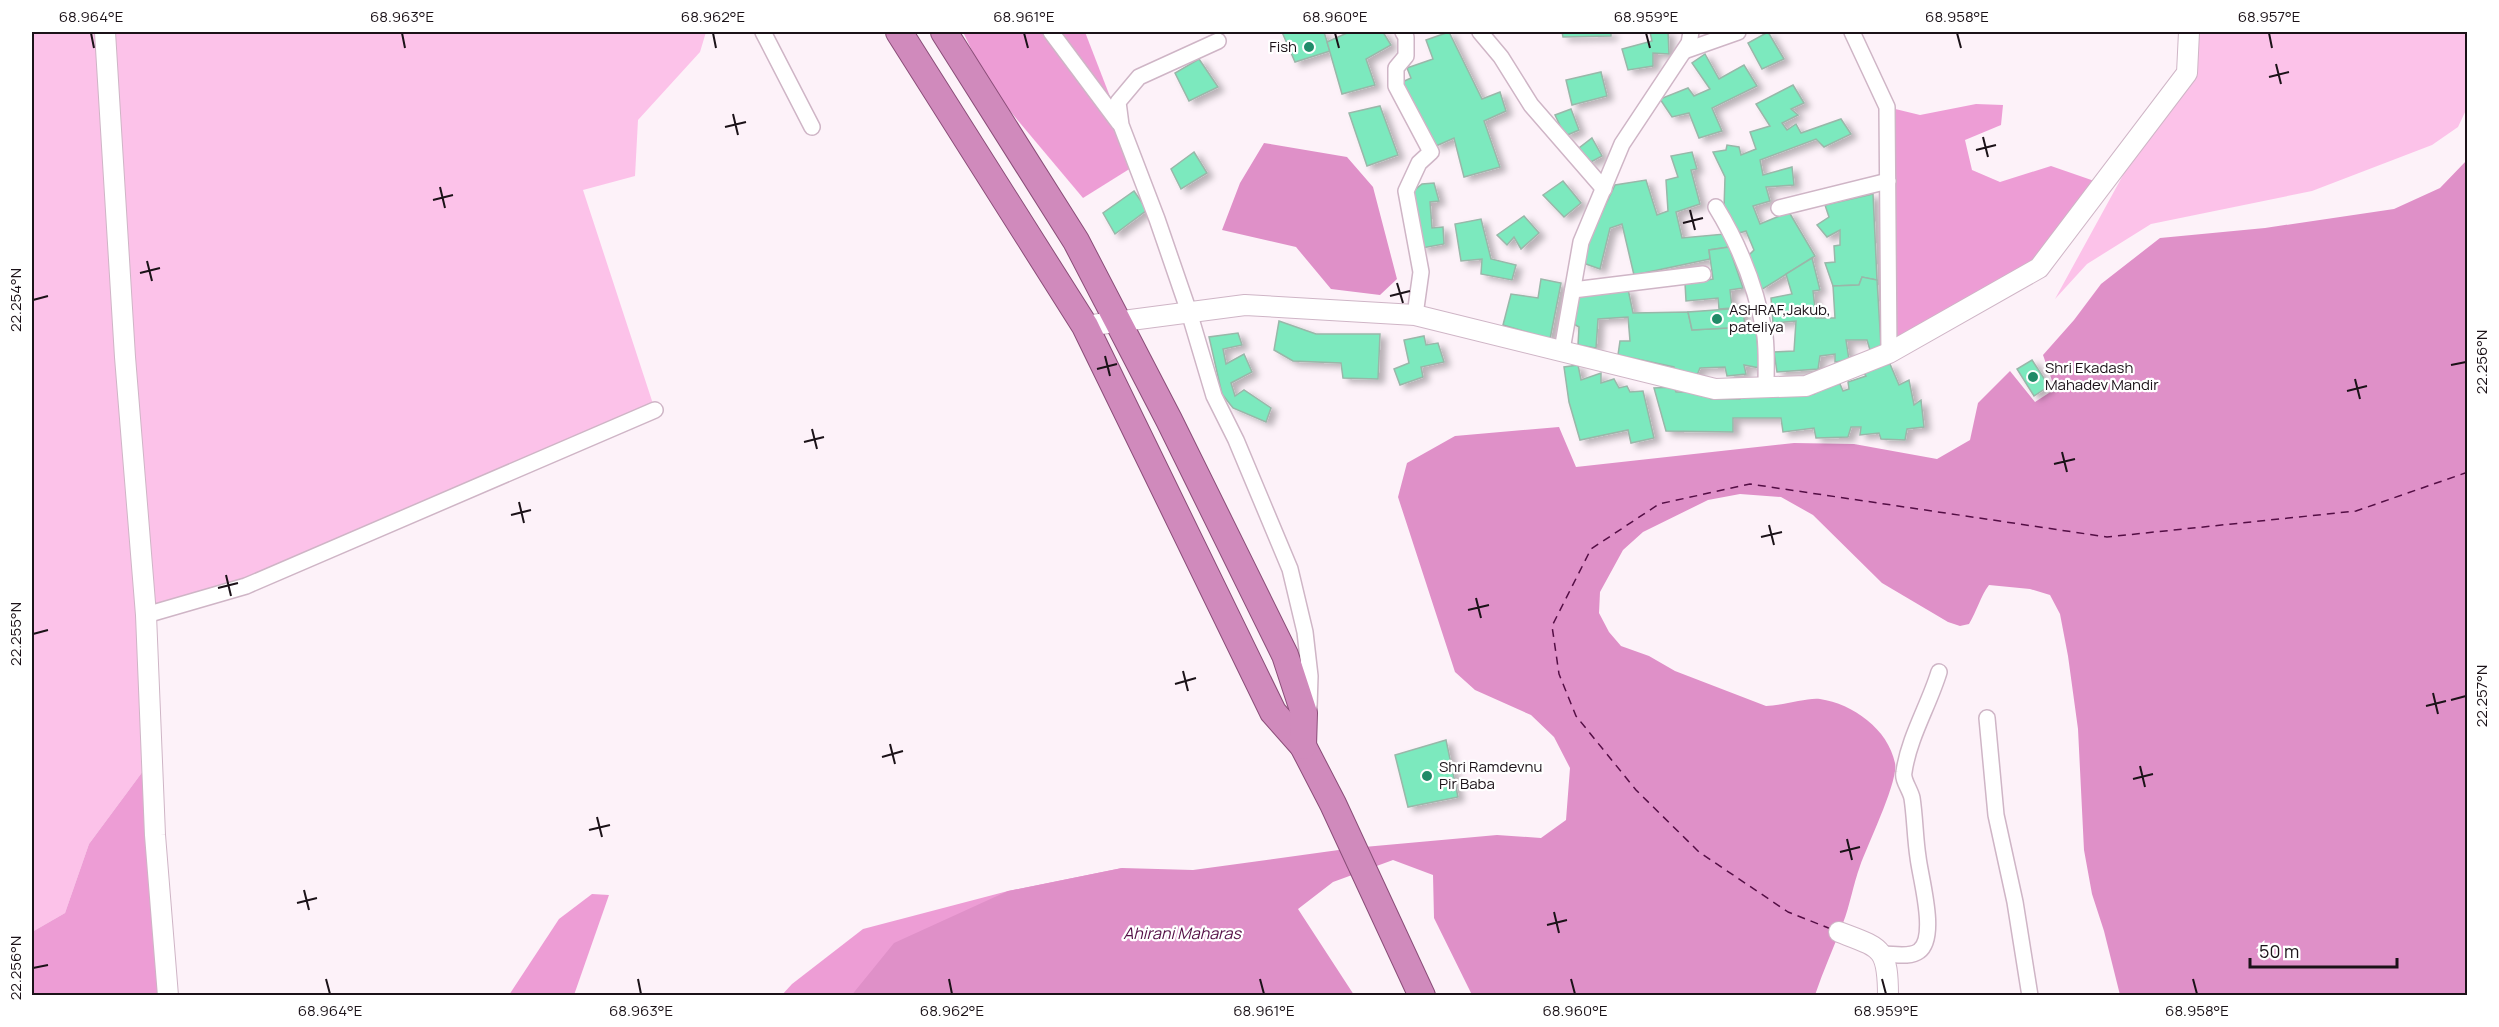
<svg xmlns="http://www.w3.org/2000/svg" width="2499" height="1027" font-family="Manrope,sans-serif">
<defs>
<filter id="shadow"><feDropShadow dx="6" dy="4" stdDeviation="3" flood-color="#0004"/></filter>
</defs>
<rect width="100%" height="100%" fill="#fdf2f9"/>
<!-- green -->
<g fill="#fcc2e9">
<path d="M32 32H706L700 52 638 120 635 176 583 190 655 410 246 586 146 615 152 759 89 844 65 913 32 932Z"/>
<path d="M2189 32H2467V108L2458 127 2432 145 2312 191 2151 224 2087 264 2055 299 2156 115 2187 73Z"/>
</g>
<!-- forest -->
<g fill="#ed9dd5">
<path d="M963 32H1085L1121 125 1131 168 1083 198 989 86Z"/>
<path d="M1976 104 2003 105 2001 125 1965 140 1972 170 2000 182 2051 166 2103 184 2039 268 1889 353 1887 107 1920 115Z"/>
<path d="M152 759 169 995H32V932L65 913 89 844Z"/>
<path d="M1122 868 1053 995 781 996 792 984 863 929 1008 891Z"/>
<path d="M592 894 609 895 574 995H509L559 919Z"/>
</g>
<!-- water -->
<g fill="#df90c8">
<path d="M1264 143 1347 157 1373 187 1397 279 1380 295 1331 289 1296 247 1222 230 1240 183Z"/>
<path d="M2467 160V995H2120L2104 931 2092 894 2084 850 2078 729 2068 656 2060 614 2050 595 2030 589 1989 585C1980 597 1977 611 1969 624L1960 626 1948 622 1882 583 1813 515 1781 497 1740 494 1708 500 1643 532 1623 550 1600 592 1599 613 1609 632 1621 646 1649 656 1675 671 1766 706C1782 706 1808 697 1820 699 1853 704 1888 729 1895 763 1899 780 1867 846 1860 866 1853 885 1850 905 1843 923 1834 947 1823 971 1815 995H1472L1434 918 1433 875 1393 860 1333 882 1298 909 1354 995 851 996 894 943 1008 891 1122 868 1193 870 1353 848 1497 835 1541 838 1566 820 1570 768 1554 737 1531 715 1475 690 1455 672 1398 497 1407 463 1455 436 1559 427 1576 467 1794 443 1854 444 1937 459 1970 440 1978 403 2010 371 2035 402 2055 389 2043 355 2074 320 2101 284 2160 238 2265 228 2394 209 2440 188Z"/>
</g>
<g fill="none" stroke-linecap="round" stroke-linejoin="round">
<!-- ferry -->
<path stroke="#540e45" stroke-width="1.5" stroke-dasharray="8 6" stroke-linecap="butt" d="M1831 929 1788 912 1699 852 1636 790 1576 716 1559 674 1552 626 1591 549 1659 504 1750 484 2107 537 2356 511 2468 472"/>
</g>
<!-- building -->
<g fill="#7ce9be" stroke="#99b7a9" stroke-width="1.5" filter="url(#shadow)">
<path d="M1282 32H1324L1330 51 1295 62Z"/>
<path d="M1346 32H1383L1391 45 1366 59 1375 85 1342 94 1327 42 1347 33Z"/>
<path d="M1449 32 1482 99 1500 92 1506 111 1484 121 1500 167 1464 177 1454 138 1436 146 1402 82 1411 78 1407 68 1433 59 1426 40Z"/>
<path d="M1562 32H1611V36L1563 37Z"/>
<path d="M1650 32H1668L1669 54 1653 53V66L1628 70 1622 49 1652 41Z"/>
<path d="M1768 32 1784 59 1762 69 1748 43Z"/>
<path d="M1705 54 1719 79 1744 65 1757 86 1712 108 1722 131 1699 138 1689 113 1672 117 1660 99 1688 88 1694 96 1710 89 1692 63Z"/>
<path d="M1199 59 1218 87 1189 101 1175 73Z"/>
<path d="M1601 72 1607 96 1572 105 1566 80Z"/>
<path d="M1793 85 1804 103 1791 109 1798 115 1782 123 1787 130 1796 124 1801 133 1841 119 1851 134 1824 147 1816 139 1760 160 1763 175 1792 167 1794 185 1766 187 1770 201 1753 206 1760 224 1789 212 1815 256 1761 290 1747 257 1754 250 1746 231 1739 233 1724 209 1725 177 1713 152 1726 150 1727 145 1739 147 1741 155 1756 149 1750 132 1770 126 1756 104Z"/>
<path d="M1380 106 1398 155 1367 166 1349 113Z"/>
<path d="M1571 109 1579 130 1565 136 1555 115Z"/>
<path d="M1592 138 1602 156 1589 163 1579 148Z"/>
<path d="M1194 152 1207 173 1181 189 1171 169Z"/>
<path d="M1692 152 1697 169 1691 170 1700 204 1676 212 1682 238 1725 234 1729 247 1709 250 1710 259 1634 275 1622 224 1610 228 1600 269 1583 263 1590 237 1615 185 1646 180 1657 215 1668 211 1666 180 1678 177 1671 156Z"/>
<path d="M1563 181 1581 203 1564 217 1543 195Z"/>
<path d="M1434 183 1439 201 1430 202 1432 228 1443 227 1444 244 1422 248 1411 193 1422 184Z"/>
<path d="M1134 191 1147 210 1115 234 1103 213Z"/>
<path d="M1873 194 1877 280 1862 277 1859 285 1833 286 1825 263 1835 262 1834 246 1840 245V230L1827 237 1817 225 1829 217 1825 205Z"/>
<path d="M1524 216 1539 233 1521 249 1514 237 1507 245 1497 235Z"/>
<path d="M1481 219 1491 259 1516 265 1512 280 1481 274 1482 259 1461 261 1455 224Z"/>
<path d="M1729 247 1743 288 1730 290 1732 308 1719 309 1718 298 1686 301 1685 283 1713 279 1709 250Z"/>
<path d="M1812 258 1820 290 1813 291 1816 318H1835L1833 286 1859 285 1862 277 1877 280 1881 346 1870 350 1867 340H1846L1849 360 1835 362V354L1820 356 1818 369 1777 372 1774 352 1794 351 1796 321 1773 323 1771 298 1792 294 1786 274Z"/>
<path d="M1541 279 1561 283 1550 339 1503 325 1511 294 1538 298Z"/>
<path d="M1628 289 1633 313 1688 312 1692 330 1745 327 1747 333 1756 330 1760 368 1744 365 1746 374 1727 376 1725 367 1700 368 1697 375 1675 372 1674 367 1618 355 1620 341H1630L1628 317 1598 319 1596 348 1578 345 1579 327 1572 323 1579 297Z"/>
<path d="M1743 308 1745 327 1692 330 1688 312Z"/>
<path d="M1279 321 1316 334H1380L1378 379 1343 378 1341 363 1293 361 1274 350Z"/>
<path d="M1238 333 1242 345 1223 349 1226 364 1244 354 1252 372 1231 383 1235 396 1244 390 1271 408 1266 422 1233 408 1222 394 1209 337Z"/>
<path d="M1424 336 1426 345 1438 343 1444 362 1421 367 1423 377 1400 385 1394 369 1409 363 1404 340Z"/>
<path d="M2032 360 2049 386 2034 396 2017 369Z"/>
<path d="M1890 364 1899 385 1909 380 1914 405 1921 400 1924 427 1907 429 1905 440 1881 439 1879 433 1860 435 1861 427H1851L1848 437 1816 438 1814 428 1783 432 1781 418H1733V432L1666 431 1654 388 1674 387 1676 392H1709L1711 399H1740L1742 393 1814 394 1812 388 1840 384 1843 391 1849 389 1848 382 1866 376 1862 370Z"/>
<path d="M1578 365 1581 380 1601 373V383L1614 379 1619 388 1627 386 1630 392 1643 391 1654 438 1631 443 1628 430 1580 440 1569 402 1564 367Z"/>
<path d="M1446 740 1458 797 1408 807 1395 755Z"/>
</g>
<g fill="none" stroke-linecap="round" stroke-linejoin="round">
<!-- minor casing -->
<g stroke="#cfb5c6" stroke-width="18">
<g id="minor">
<path d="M763 32 812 127"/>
<path d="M1051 32 1119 123"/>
<path d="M1403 32 1406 37V56L1396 68V86L1431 152 1419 163 1406 191 1421 272 1415 315"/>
<path d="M1480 32 1501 57 1531 105 1604 189"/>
<path d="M1852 32 1887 107 1889 353"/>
<path d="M1218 41 1139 77 1118 102 1121 125 1157 219 1189 312 1214 396 1236 440 1290 569 1305 632 1310 676 1309 708"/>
<path d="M1684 51 1738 32"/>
<path d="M1716 207C1740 246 1757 290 1765 336 1767 353 1766 370 1766 387"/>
<path d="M1779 208 1888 181"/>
<path d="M1573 290 1703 274"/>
<path d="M1562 350 1581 242 1622 144 1689 43 1691 32"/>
<path d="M146 615 246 586 655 410"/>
<path d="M1987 718 1996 815 2015 902 2030 996"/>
<path d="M1883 954C1894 954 1910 958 1919 951 1938 937 1920 877 1918 857 1915 838 1915 817 1912 798 1910 789 1902 780 1904 772 1909 737 1929 705 1939 672"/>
</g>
</g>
<!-- tertiary casing -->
<g stroke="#cfb5c6" stroke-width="22">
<g id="tertiary">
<path d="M105 32 125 357 146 615 155 835 168 996"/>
<path d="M1085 326 1245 305 1415 315 1715 389 1806 386 1889 353 2039 268 2187 73 2189 32"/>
<path d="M1839 932C1881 948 1888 947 1888 996"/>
</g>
</g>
<!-- trunk casing -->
<g stroke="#8a4d78" stroke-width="28">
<g id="trunk">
<path d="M899 32 1085 326 1273 712 1303 746 1333 804 1422 996"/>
<path d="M944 32 1076 241 1169 420 1285 655 1304 713 1303 746"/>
</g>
</g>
<!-- minor -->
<use href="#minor" stroke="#fff" stroke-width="15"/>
<!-- tertiary -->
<use href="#tertiary" stroke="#fff" stroke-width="20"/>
<!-- trunk -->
<use href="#trunk" stroke="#d08abc" stroke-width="26"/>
</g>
<!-- ticks -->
<path fill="none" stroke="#1b1218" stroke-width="2" d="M91 33 94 48M402 33 405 48M713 33 716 48M1024 33 1028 48M1335 33 1339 48M1646 33 1650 48M1957 33 1961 48M2269 33 2272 48M2276 64 2281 84M2269 77 2289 72M733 114 738 135M725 127 746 122M1983 137 1988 157M1976 150 1996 145M440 187 445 208M433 200 453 195M1690 210 1695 230M1683 223 1703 218M147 261 152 281M140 273 160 268M1397 283 1403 303M1390 296 1410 291M33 300 48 296M1105 356 1110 376M2451 365 2466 362M1097 369 1117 364M2355 379 2360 399M2347 391 2367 386M812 429 817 449M804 442 824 437M2062 452 2067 472M2054 464 2075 459M519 502 524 523M511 515 531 510M1769 525 1774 545M1761 537 1782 532M226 575 231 596M218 588 238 583M1476 598 1481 618M1468 610 1489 605M33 634 48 630M1183 671 1188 691M1175 684 1196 678M2433 693 2438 714M2451 700 2466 696M2426 706 2446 701M890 744 895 764M882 757 903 751M2140 766 2145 787M2133 779 2153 774M597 817 602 837M589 830 610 825M1847 839 1852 860M1840 852 1860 847M304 890 309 910M297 903 317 898M1554 912 1559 933M1547 925 1567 920M33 968 48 965M326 979 330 994M638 979 641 994M949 979 952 994M1260 979 1264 994M1571 979 1575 994M1882 979 1886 994M2193 979 2197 994"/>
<!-- markers -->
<g fill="#208b68" stroke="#fff" stroke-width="2">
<circle cx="1309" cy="47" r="6"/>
<circle cx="1717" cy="319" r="6"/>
<circle cx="2033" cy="377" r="6"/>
<circle cx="1427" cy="776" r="6"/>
</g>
<g text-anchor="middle" stroke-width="4.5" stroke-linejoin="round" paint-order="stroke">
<!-- poi labels -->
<g font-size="15" fill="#1b1218" stroke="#fff" text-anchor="start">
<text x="1297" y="52" text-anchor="end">Fish</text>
<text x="1729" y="315">ASHRAF,Jakub,<tspan x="1729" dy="17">pateliya</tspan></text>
<text x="2045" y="373">Shri Ekadash<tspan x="2045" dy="17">Mahadev Mandir</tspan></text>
<text x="1439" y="772">Shri Ramdevnu<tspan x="1439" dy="17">Pir Baba</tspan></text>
</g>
<!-- water labels -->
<g font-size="16" font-style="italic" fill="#540e45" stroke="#fff">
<text x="1182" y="939">Ahirani Maharas</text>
</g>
</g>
<!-- border -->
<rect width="2499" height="1027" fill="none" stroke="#ffffff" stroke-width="66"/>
<!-- scale -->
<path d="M2250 958v9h147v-9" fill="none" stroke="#1b1218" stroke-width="3"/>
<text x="2259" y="958" font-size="18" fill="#1b1218" stroke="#ffffff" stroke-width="4.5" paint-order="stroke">50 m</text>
<rect x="33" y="33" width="2433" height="961" fill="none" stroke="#1b1218" stroke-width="2"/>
<g font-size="15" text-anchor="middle" fill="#1b1218">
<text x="91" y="22">68.964°E</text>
<text x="402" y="22">68.963°E</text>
<text x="713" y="22">68.962°E</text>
<text x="1024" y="22">68.961°E</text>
<text x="1335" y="22">68.960°E</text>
<text x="1646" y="22">68.959°E</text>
<text x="1957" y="22">68.958°E</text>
<text x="2269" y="22">68.957°E</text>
<text transform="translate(16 300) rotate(-90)" y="5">22.254°N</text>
<text transform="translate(2482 362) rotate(-90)" y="5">22.256°N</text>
<text transform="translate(16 634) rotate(-90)" y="5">22.255°N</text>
<text transform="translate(2482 696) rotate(-90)" y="5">22.257°N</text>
<text transform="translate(16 968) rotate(-90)" y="5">22.256°N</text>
<text x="330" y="1016">68.964°E</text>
<text x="641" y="1016">68.963°E</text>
<text x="952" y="1016">68.962°E</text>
<text x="1264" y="1016">68.961°E</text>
<text x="1575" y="1016">68.960°E</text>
<text x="1886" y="1016">68.959°E</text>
<text x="2197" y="1016">68.958°E</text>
</g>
</svg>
